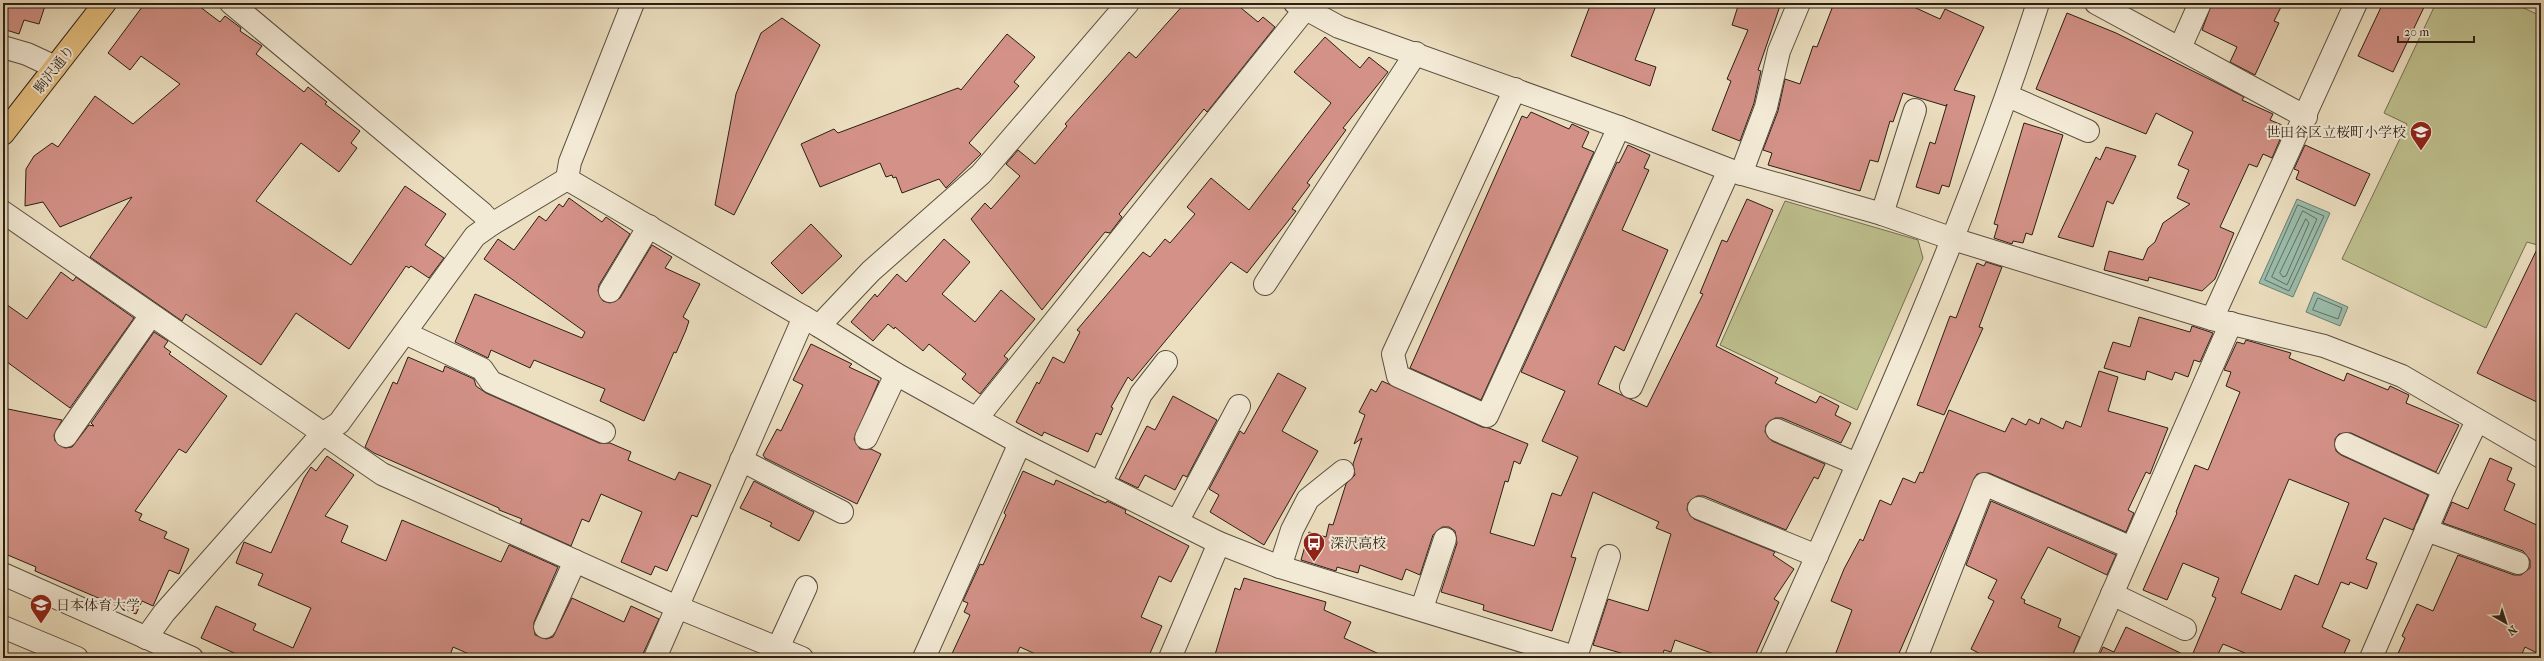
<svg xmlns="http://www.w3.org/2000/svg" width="2544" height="661" font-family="'IM FELL French Canon','Noto Serif JP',serif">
<rect width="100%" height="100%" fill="#ecdfc0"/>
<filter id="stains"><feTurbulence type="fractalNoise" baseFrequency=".005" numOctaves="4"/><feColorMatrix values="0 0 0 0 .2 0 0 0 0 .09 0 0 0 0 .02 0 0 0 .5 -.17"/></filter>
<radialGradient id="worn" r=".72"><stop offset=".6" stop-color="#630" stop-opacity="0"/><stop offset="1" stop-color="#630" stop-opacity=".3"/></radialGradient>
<!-- green -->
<g fill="#bec08e" stroke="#747052">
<path d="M2436 3H2513L2541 16V246L2527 242 2486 328 2342 259 2407 124 2384 113Z"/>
<path d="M1785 201 1918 240 1923 258 1857 410 1720 345Z"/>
</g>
<!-- water -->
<g fill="#9abdac" stroke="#6d7e70">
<path d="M2297 199 2330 213 2293 297 2259 283Z"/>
<path d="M2314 292 2348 307 2340 326 2306 312Z"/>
</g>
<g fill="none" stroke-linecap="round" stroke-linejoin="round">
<!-- shore -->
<g stroke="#626e61" stroke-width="1">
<path d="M2298 205 2324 216 2289 291 2265 280Z"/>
<path d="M2303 211 2317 219 2287 285 2272 277Z"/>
<path d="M2306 219 2309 223 2286 276 2283 277 2280 273Z"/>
<path d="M2318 298 2342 308 2338 319 2313 310Z"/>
</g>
</g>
<!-- building -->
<g fill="#d39187" stroke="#2a1f16" fill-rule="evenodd">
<path d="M3 3H46L39 24 24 20 19 34 3 29Z"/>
<path d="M145 3H195L220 22 225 16 241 28 240 31 262 46 256 54 304 92 308 87 327 102 325 104 360 131 351 143 357 148 339 172 301 143 256 201 351 265 405 186 446 214 425 245 444 258 429 278 411 266 409 268 406 266 349 349 296 313 261 365 186 314 182 321 90 257 132 197 60 227 43 202 25 206 26 169 34 156 52 143 58 147 95 96 133 124 180 84 141 56 130 70 108 53Z"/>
<path d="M1185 3H1235L1258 22 1263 17 1275 27 1207 112 1204 109 1119 214 1122 217 1110 233 1105 232 1042 310 971 219 985 203 991 209 1020 176 1006 164 1018 150 1035 164 1067 126 1065 124 1129 52 1136 58Z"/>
<path d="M1591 3H1657L1635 60 1656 67 1650 86 1571 56Z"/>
<path d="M1739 3H1781L1758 70 1761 71 1754 103 1740 141 1712 130 1731 81 1727 79 1748 30 1732 25Z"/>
<path d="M1834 3H1905L1940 19 1945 9 1984 27 1954 90 1975 96 1949 187 1942 185 1939 194 1916 187 1930 142 1935 144 1947 104 1946 106 1903 93 1893 122 1890 121 1878 162 1870 160 1860 191 1768 165 1772 153 1763 150 1778 111 1785 79 1800 84 1813 46 1817 47Z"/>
<path d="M2212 3H2283L2274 21 2279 23 2255 75 2230 62 2237 47 2202 30Z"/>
<path d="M2383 3H2426L2393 72 2358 56Z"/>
<path d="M2067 13 2116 33 2219 84 2244 97 2242 100 2273 114 2270 120 2282 125 2279 133 2282 135 2272 158 2263 154 2257 167 2249 164 2220 227 2234 233 2215 279 2202 291 2149 277 2148 281 2104 270 2109 251 2143 260 2148 248 2155 242 2163 223 2190 204 2177 198 2189 170 2178 165 2193 132 2156 113 2146 134 2036 89Z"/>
<path d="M782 18 820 45 734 215 715 205 736 94 761 33Z"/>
<path d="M1007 34 1035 57 1014 82 1019 86 969 143 981 154 946 188 939 179 902 193 896 177 893 178 892 175 886 177 880 163 820 187 801 144 834 129 838 133 958 88 961 90Z"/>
<path d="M1325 37 1360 68 1369 57 1388 72 1343 128 1346 130 1307 183 1310 185 1292 209 1296 211 1247 273 1231 262 1132 381 1128 377 1111 407 1113 408 1101 435 1096 433 1088 452 1044 432 1042 436 1016 422 1037 382 1039 384 1053 357 1064 363 1080 332 1077 330 1143 252 1150 257 1165 239 1170 243 1195 214 1187 207 1211 178 1249 210 1331 103 1294 72Z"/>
<path d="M1531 112 1569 129 1572 124 1589 132 1582 147 1594 152 1481 400 1410 368 1522 116 1527 118Z"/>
<path d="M2024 123 2063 135 2032 235 2026 233 2023 243 2013 241 2012 244 1994 238 1998 225 1994 224Z"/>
<path d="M1628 145 1650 155 1644 168 1649 170 1622 230 1668 250 1624 351 1615 346 1598 384 1647 407 1703 294 1700 293 1722 240 1727 242 1747 199 1773 210 1716 346 1778 378 1775 383 1816 403 1820 396 1839 406 1835 415 1851 423 1841 443 1782 418H1775L1766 425 1765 432 1772 441 1825 464 1818 479 1814 477 1786 530 1704 496H1697L1688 503 1687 510 1694 519 1775 552 1773 555 1794 569 1774 599 1779 602 1754 658H1725L1675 640 1671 652 1664 650 1662 658H1638L1593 645 1608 599 1648 611 1671 534 1656 528 1659 522 1593 492 1571 557 1576 558 1552 631 1483 610 1484 605 1441 592 1457 543 1455 531 1449 527H1442L1433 535 1420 575 1406 569 1402 580 1360 565 1358 573 1337 567 1336 571 1301 560 1309 532 1326 537 1329 524 1333 525 1346 484 1355 475 1353 464 1362 438 1354 444 1365 415 1359 412 1371 389 1376 392 1382 381 1482 427 1489 428 1528 444 1520 464 1514 461 1508 482 1505 481 1490 533 1534 546 1552 493 1561 496 1578 457 1542 441 1565 391 1521 372 1617 162 1619 163Z"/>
<path d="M2305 145 2370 174 2355 206 2296 179 2299 171 2294 169Z"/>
<path d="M2106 147 2136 156 2113 204 2107 201 2093 247 2058 237 2096 157 2100 160Z"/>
<path d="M569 198 602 222 606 217 630 234 599 285 598 291 603 301 610 303 620 298 652 245 672 257 665 268 700 284 683 317 689 321 686 330 676 353 674 352 644 421 600 401 605 389 534 360 530 368 491 350 488 358 455 342 475 294 582 338 585 332 484 259 498 239 514 250 539 216 546 221 559 204 563 207Z"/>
<path d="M811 224 842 256 802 294 771 263Z"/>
<path d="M944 239 970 262 942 294 975 322 1001 290 1035 319 1004 356 1008 359 980 394 962 379 966 374 929 344 923 351 895 327 894 329 888 324 873 341 851 322 875 294 877 297 897 274 906 282Z"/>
<path d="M2541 241V404L2477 373Z"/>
<path d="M1986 262 2002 267 1979 327 1983 328 1944 415 1917 405 1950 316 1956 318 1977 263 1984 266Z"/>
<path d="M61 272 73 281 76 277 134 318 70 408 3 359V302L27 319Z"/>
<path d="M2139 317 2190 332 2192 326 2213 333 2200 362 2194 360 2188 377 2175 372 2172 380 2147 371 2145 380 2104 368 2113 342 2130 347Z"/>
<path d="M154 332 168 341 164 347 171 352 169 354 227 396 186 453 179 449 135 511 142 514 139 520 167 532 164 538 189 549 179 574 169 570 153 606 142 601 136 614 35 571 36 567 3 553V408L62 420 54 435 55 441 65 448 72 447 89 425 94 426 91 423Z"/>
<path d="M2246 340 2291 353 2289 358 2344 381 2347 373 2388 390 2390 386 2409 395 2406 403 2459 425 2436 472 2351 433 2339 434 2335 439 2336 451 2341 455 2428 495 2413 530 2384 518 2366 559 2377 563 2367 589 2350 582 2349 585 2341 582 2322 627 2350 640 2342 658H2257L2223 644 2216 658H2098L2103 647 2114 652 2126 627 2191 658 2216 598 2212 596 2219 578 2183 563 2167 600 2143 590 2177 513 2176 512 2195 465 2208 470 2240 392 2226 386 2231 372 2224 370 2237 342 2244 344ZM2289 479 2349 503 2318 585 2295 575 2281 610 2241 593Z"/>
<path d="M811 344 852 364 849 367 879 381 854 439 860 449H871L881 454 857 504 765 458 763 455 777 429 781 431 803 385 793 380Z"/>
<path d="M408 357 443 372 445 366 474 379 476 386 486 393 599 443H610L631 452 628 460 675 480 679 472 711 485 697 517 692 515 667 571 655 566 651 575 621 562 642 512 601 494 589 522 582 519 571 546 520 523 522 519 499 510V508L374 453 365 447 393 382 397 384Z"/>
<path d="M2099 371 2118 377 2108 411 2168 428 2150 474 2146 472 2128 510 2134 513 2126 532 1989 473 1977 474 1897 658H1834L1852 610 1831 601 1844 569 1860 539 1863 541 1880 500 1891 505 1903 478 1915 483 1920 472 1923 473 1949 410 2005 432 2012 418 2026 425 2029 419 2039 424 2041 418 2063 429 2066 421 2081 427Z"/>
<path d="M1278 373 1306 388 1282 431 1318 451 1264 545 1210 512 1219 495 1209 489 1240 431 1244 434Z"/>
<path d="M1173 396 1217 420 1187 477 1183 475 1175 490 1145 475 1138 488 1119 479 1147 426 1155 430Z"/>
<path d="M327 456 354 475 325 516 348 526 341 542 386 561 402 520 501 562 509 545 558 567 534 622 535 635 546 639 553 637 572 598 624 622 631 606 659 619 641 658H478L453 647 449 658H245L201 638 216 606 256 624 253 630 293 648 311 608 258 585 263 574 236 563 244 542 271 553 304 478 311 467 316 471Z"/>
<path d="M2490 458 2512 468 2507 480 2515 484 2504 510 2541 527V655L2525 647 2520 658H2396L2405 638 2402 636 2417 604 2433 611 2458 555 2514 575H2521L2530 568V560L2523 551 2443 523 2452 502 2468 509Z"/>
<path d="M1023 471 1054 485 1056 480 1106 503 1107 501 1126 510 1125 513 1189 546 1171 582 1159 576 1141 617 1162 626 1148 658H1044L1020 647 1015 658H950L970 615 964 612 968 603 963 601 980 564 983 565 1006 515 1004 513Z"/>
<path d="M754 481 814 512 799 541 770 526 772 523 740 508Z"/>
<path d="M1991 501 2116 555 2107 575 2048 547 2021 598 2025 600 2024 603 2061 619 2058 627 2080 637 2072 656 2066 653 2064 658H1988L1971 649 1994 601 1988 598 1997 580 1966 565Z"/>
<path d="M1244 578 1326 602 1324 610 1351 622 1344 638 1388 658H1214L1235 588 1240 590Z"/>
</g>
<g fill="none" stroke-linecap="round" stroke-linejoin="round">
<!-- minor casing -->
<g stroke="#5a4f40" stroke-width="24">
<g id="minor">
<path d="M231 3 482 213 492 224 567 179 819 326 896 374 1020 443 1219 543 1280 567 1578 658"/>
<path d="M1295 3 1339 27 1619 127 1735 172 1882 214 1953 239 2212 319 2324 346 2402 376 2541 457"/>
<path d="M2096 3 2306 117"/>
<path d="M3 47 27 54 55 67"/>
<path d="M2180 48 2200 3"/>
<path d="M1515 89 1393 354 1398 376 1487 416 1619 127"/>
<path d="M2008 96 2088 131"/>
<path d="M1741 174 1766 107 1779 51 1799 3"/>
<path d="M567 179 570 162 633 3"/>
<path d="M3 212 382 474 677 607 802 658"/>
<path d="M1882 214 1915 110"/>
<path d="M1265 284 1416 53"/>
<path d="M610 291 649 226"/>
<path d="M2212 319 2356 3"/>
<path d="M819 326 871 271 981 174 1128 3"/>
<path d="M405 333 482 369 491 382 604 432"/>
<path d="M1631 387 1729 170"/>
<path d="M977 418 1306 8"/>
<path d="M1777 430 1857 464"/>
<path d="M66 436 151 315"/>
<path d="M866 438 896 374"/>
<path d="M2346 444 2444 489"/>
<path d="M741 460 842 512"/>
<path d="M1100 484 1141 394 1166 362"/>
<path d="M1699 508 1817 556"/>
<path d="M1178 520 1239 406"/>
<path d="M2426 530 2518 563"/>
<path d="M1280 567 1292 530 1308 499 1343 471"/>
<path d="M3 574 192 658"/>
<path d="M2112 594 2185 629"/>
<path d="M1422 608 1445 539"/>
<path d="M3 627 77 658"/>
<path d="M545 627 575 561"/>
<path d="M146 638 164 613 322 434 339 423 475 236 492 224"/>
<path d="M778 648 806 587"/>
<path d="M1576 657 1609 556"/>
<path d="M655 658 804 317"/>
<path d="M924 658 1020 443"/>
<path d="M1170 658 1219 543"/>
<path d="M1771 658C1868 443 1965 228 2038 3"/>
<path d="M1916 658 1984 484 2132 548"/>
<path d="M2084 658 2231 323"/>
<path d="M2371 658 2444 489 2477 421"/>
</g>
</g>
<!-- major casing -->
<g stroke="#2a1f16" stroke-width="24">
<path id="major" d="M3 134 105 3"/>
</g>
<!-- minor -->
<use href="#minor" stroke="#f3ead6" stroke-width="22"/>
<!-- major -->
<use href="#major" stroke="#e6c080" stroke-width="22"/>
</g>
<!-- icons -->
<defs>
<g id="school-pin" transform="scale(1.15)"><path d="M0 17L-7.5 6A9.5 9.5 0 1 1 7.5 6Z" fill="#8f2418" stroke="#f3ead6"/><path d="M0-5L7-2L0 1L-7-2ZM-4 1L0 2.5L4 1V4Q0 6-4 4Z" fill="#fff"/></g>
<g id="bus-pin" transform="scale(1.15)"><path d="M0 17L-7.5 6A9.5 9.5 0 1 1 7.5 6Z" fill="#8f2418" stroke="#f3ead6"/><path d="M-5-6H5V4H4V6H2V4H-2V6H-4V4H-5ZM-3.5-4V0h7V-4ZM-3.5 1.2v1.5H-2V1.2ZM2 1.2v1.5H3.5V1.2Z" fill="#fff"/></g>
<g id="university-pin" transform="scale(1.15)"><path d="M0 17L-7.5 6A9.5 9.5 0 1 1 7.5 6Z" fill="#8f2418" stroke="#f3ead6"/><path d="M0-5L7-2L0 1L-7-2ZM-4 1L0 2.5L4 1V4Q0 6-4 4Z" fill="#fff"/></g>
</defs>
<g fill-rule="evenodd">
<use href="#school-pin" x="2421" y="132"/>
<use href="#bus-pin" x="1314" y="543"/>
<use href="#university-pin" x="41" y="605"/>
</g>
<g text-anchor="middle" stroke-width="4" stroke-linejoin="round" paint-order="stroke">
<!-- street labels -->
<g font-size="14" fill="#2a1f16" stroke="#f3ead6">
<text transform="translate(54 69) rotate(-52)" y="5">駒沢通り</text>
</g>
<!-- poi labels -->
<g font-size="14" fill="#2a1f16" stroke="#f3ead6" text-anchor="start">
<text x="2406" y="137" text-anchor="end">世田谷区立桜町小学校</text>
<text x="1330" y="548">深沢高校</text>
<text x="56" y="610">日本体育大学</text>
</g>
</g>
<!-- margin -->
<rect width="2544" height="661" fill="none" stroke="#ecdfc0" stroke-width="16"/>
<rect x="4" y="4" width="2536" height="653" fill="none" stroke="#2a1f16" stroke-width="2"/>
<rect x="8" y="8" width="2528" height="645" fill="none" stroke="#2a1f16"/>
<!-- north arrow -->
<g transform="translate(2506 623) rotate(141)" stroke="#f3ead6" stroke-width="3" paint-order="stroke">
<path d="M0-3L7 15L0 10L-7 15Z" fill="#2a1f16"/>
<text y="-6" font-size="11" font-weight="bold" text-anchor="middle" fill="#2a1f16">N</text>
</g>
<!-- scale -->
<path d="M2398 36v6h76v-6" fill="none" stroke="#2a1f16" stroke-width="2"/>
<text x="2404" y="36" font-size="12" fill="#2a1f16" stroke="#f3ead6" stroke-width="3" paint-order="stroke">20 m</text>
<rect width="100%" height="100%" filter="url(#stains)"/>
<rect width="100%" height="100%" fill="url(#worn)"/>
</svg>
